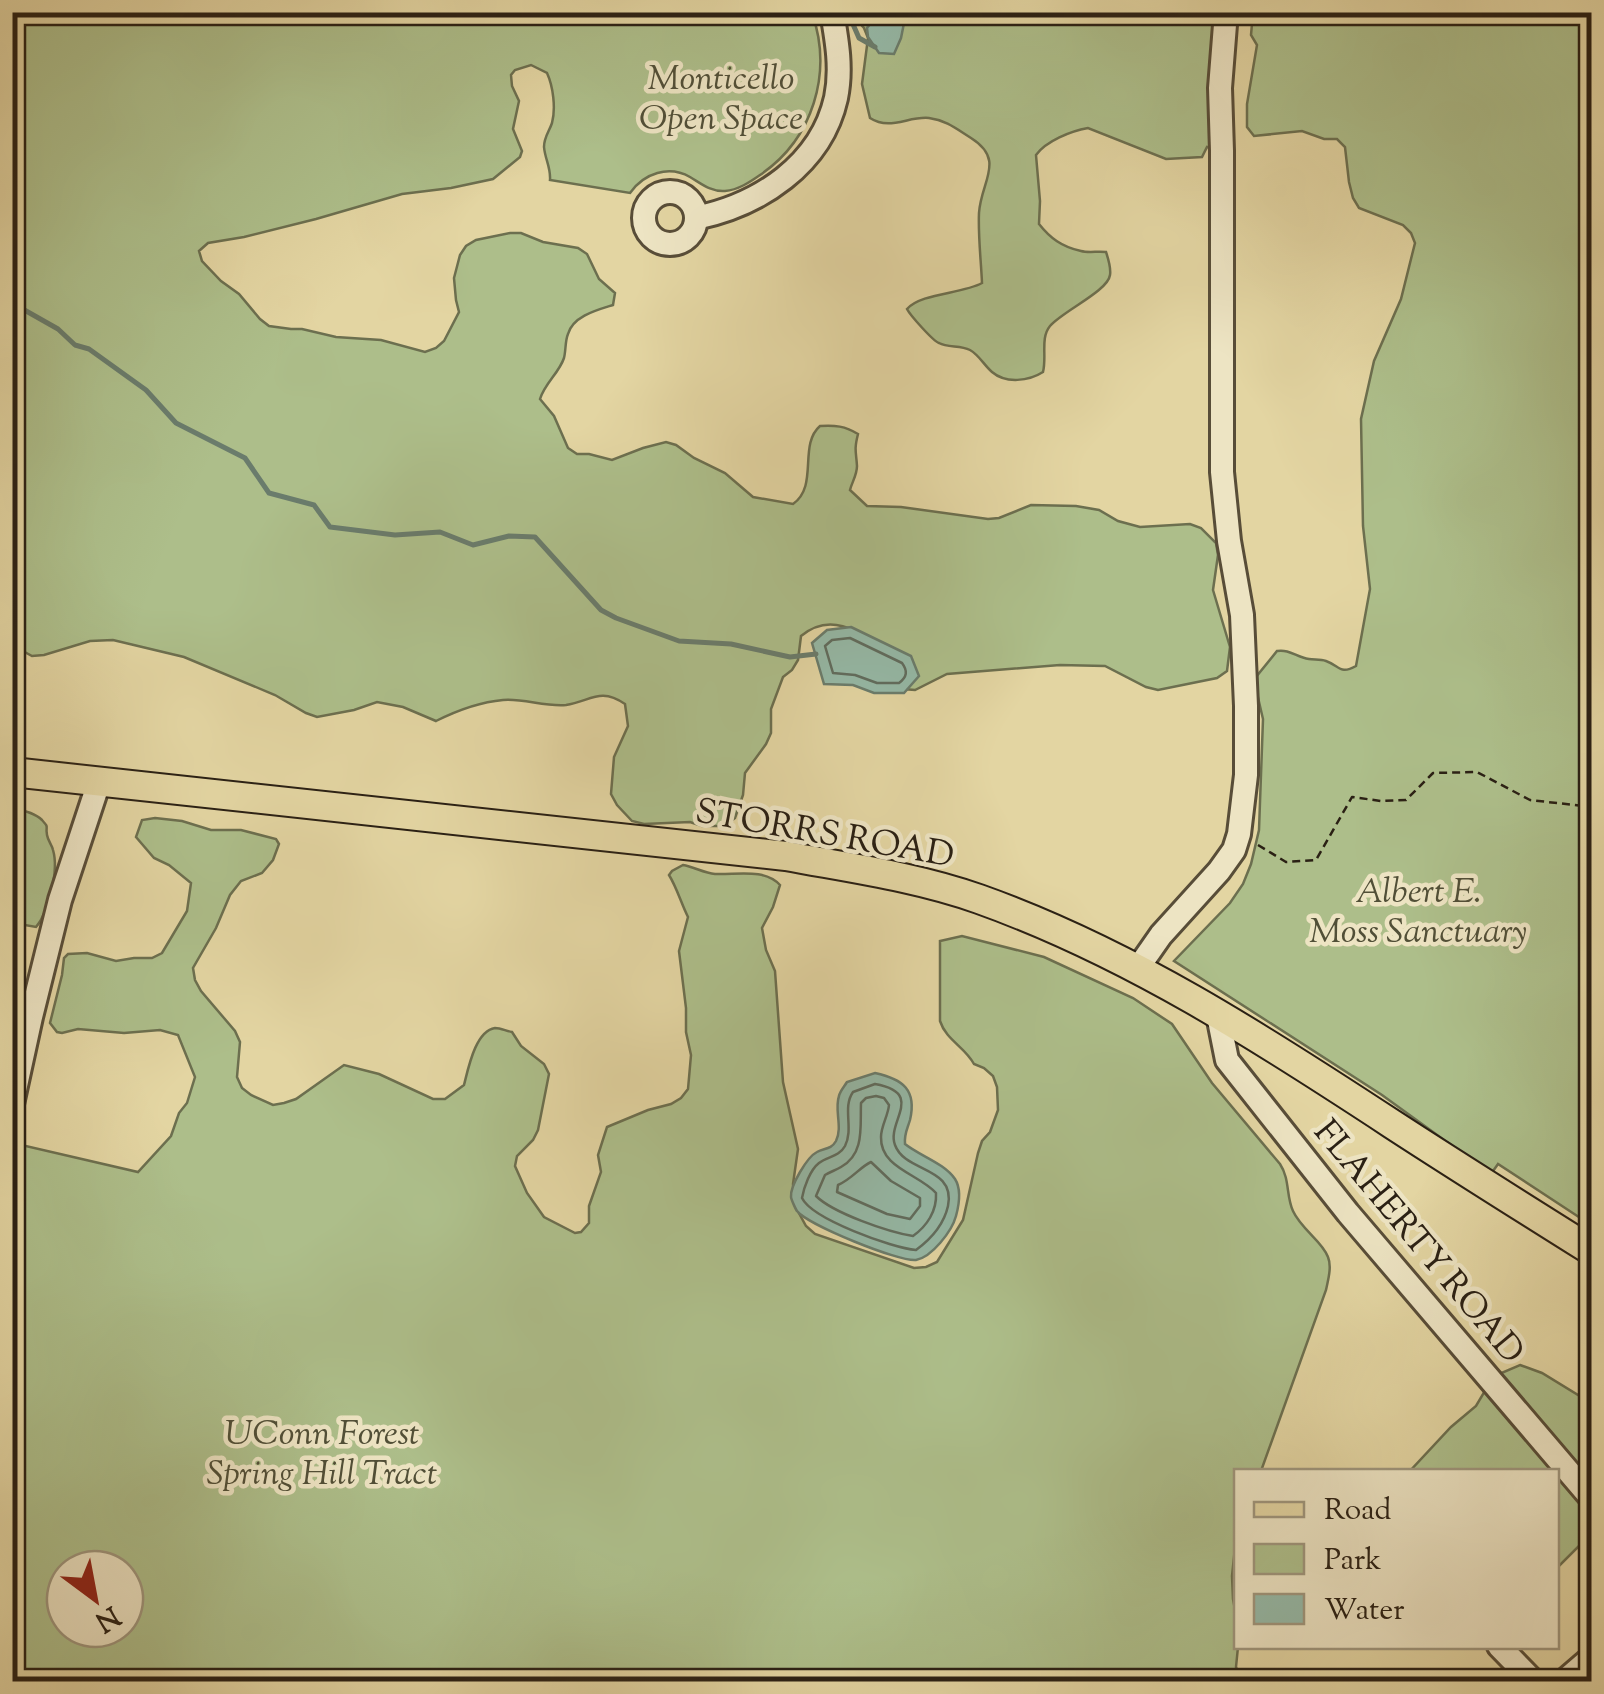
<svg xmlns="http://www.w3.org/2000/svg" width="1604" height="1694" font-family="'Sorts Mill Goudy',serif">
<rect width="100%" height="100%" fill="#e3d5a2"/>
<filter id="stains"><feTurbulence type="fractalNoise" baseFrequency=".002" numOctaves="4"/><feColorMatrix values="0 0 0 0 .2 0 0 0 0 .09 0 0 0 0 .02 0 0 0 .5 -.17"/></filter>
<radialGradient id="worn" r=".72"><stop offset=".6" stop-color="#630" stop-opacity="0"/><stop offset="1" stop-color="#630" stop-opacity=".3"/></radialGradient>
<!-- green -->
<g fill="#adbe8a" stroke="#6c6f4f" stroke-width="2.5" fill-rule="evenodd">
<path d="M1204 12 1223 17 1217 149 1207 147 1202 157 1166 159 1088 128C1071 131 1046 141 1036 155L1040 201 1039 224C1050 238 1062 247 1081 251 1088 253 1098 251 1106 252 1108 258 1111 269 1110 275 1108 291 1063 311 1050 326 1040 338 1047 357 1043 372 1029 381 1006 384 992 372 984 365 979 355 970 350 960 345 948 348 939 343 933 341 910 315 907 309 921 293 962 294 982 283 981 260 978 236 979 213 981 181 1006 160 971 138 958 130 946 120 929 118 908 116 890 131 870 118L862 84 868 38 864 28 850 13Z"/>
<path d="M12 13H812C833 73 813 139 760 175 750 182 738 190 725 191 711 192 702 184 690 177 669 165 644 173 630 193L550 180C551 168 545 159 544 147 544 137 549 132 552 123 556 108 553 86 547 73L531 65 515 70 511 75 512 86 519 101 513 129 522 151 520 157 493 179 451 188 402 194 316 219 244 237 208 243 199 251 202 261 221 281 239 294 260 319 269 326 291 329H302L336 337 381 340 425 352 436 348 444 341 459 312 456 300 454 278 460 255 466 246 476 240 510 233H521L543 242 578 248 587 254 599 279 615 293 613 305C597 310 573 316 568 334 565 341 566 350 564 358 559 373 545 383 540 399L554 416 568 448 577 454H589L612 460 643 448 666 442 676 445 694 458 725 473 753 497 793 504C819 486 798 445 820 426 835 425 845 426 858 434 854 450 856 451 857 466 857 475 852 482 850 490L867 506 901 507 988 519 999 518 1031 505 1076 506 1099 510 1118 521 1140 527 1190 524 1201 528 1216 543 1218 555 1213 590 1230 647 1227 671 1217 678 1158 690 1146 687 1105 666 1060 665 947 674 915 690 903 689 894 657C864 637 835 608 801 636L798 660 792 670 783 677 771 709V733L766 744 745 773 743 795 735 818 725 826H702L690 822 644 824 632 821 617 805 611 794 614 757 628 726 625 704C600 687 591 701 566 705 545 707 523 698 503 700 480 702 456 711 436 721L403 707 377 702 354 710 317 717 306 713 275 695 184 657 113 640 90 641 44 655 32 656 12 645Z"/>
<path d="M1253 13H1591V1225L1498 1164 1491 1174 1382 1095 1174 961 1230 903 1243 884 1251 864 1259 830 1263 719 1256 689V677L1277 651C1290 649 1296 657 1309 659 1314 660 1320 659 1326 661 1340 666 1340 675 1356 666L1370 589 1363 526 1361 419 1374 361 1401 299 1415 243 1411 233 1403 225 1359 208 1353 198 1349 182 1345 147 1337 139H1324L1302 131 1254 136 1247 127V104L1257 45 1251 35Z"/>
<path d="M12 808C23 810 35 813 42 820 50 829 45 825 47 835 48 841 52 845 53 850 59 870 49 912 36 927L13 923Z"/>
<path d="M155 818 182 821 211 830H241L276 839 279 844 273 860 262 873 241 881 230 895 216 928 193 968 195 980 201 991 235 1031 240 1042 237 1077 242 1088 251 1095 273 1105 284 1103 296 1099 344 1065 379 1074 433 1099H445L464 1085C468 1070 475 1031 495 1028 501 1028 506 1031 512 1032L521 1046 544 1064 549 1074 538 1130 533 1140 517 1156 515 1166 527 1193 544 1217 575 1233 581 1232 589 1223V1206L601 1172 598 1155 607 1127 648 1110 671 1104 681 1098 688 1089 691 1055 686 1032V1008L679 951 688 917C681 903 677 888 669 875L672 871 683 865C694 867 704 873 715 874 737 875 764 868 780 885L773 907 762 928 766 950 775 971 783 1082 798 1149 793 1184 795 1206 806 1226 815 1234 914 1268 926 1267 937 1262 963 1220 978 1153 982 1141 990 1132 998 1110 997 1087 993 1076 984 1068 974 1064C965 1047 946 1040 940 1021V941L962 936 1044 957 1133 998 1172 1024 1212 1083 1280 1164C1290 1179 1286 1196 1293 1211 1301 1229 1323 1242 1328 1257 1332 1267 1328 1280 1326 1290L1261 1471 1236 1472V1538L1232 1576 1233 1599 1236 1615V1646L1238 1647 1236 1667 1241 1681 13 1682V1143L138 1172 171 1136 179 1113 187 1103 195 1077 178 1035 160 1030 124 1033 78 1029 62 1033 57 1032 50 1023 62 975 64 958 68 954 87 953 116 961 134 958H152L162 953 187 911 191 883 169 865 154 858 136 837 142 820ZM65 1569H125V1629H65Z"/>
<path d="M1520 1365 1542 1373 1591 1403V1534L1557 1568 1556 1472H1409L1451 1427 1476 1406 1489 1384 1499 1374Z"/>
</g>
<!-- water -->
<g fill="#95b9a7" stroke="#6a7c6c" stroke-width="2.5">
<path d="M879 13H906L901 38 894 54 879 53 868 37 867 28Z"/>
<path d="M851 627 911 656 919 676 904 693H874L853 685 824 684 812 643 827 630Z"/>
<path d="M875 1073C903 1079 917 1090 910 1120 907 1130 904 1134 905 1144 920 1156 944 1163 955 1179 962 1190 959 1205 956 1216 952 1231 932 1257 916 1260 899 1262 808 1225 797 1211 796 1210 791 1199 791 1197 790 1186 807 1157 817 1152 824 1148 831 1150 836 1141 843 1127 834 1110 839 1096 840 1091 844 1087 847 1082Z"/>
</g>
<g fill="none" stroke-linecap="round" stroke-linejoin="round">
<!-- shore -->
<g stroke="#606c5e" stroke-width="2.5">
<path d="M850 638 902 663C908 671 907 677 899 683H877L855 675 833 673 825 646 832 640Z"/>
<path d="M875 1084C926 1093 886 1122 895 1145 905 1173 956 1166 948 1206 944 1224 931 1239 916 1250 892 1248 812 1219 802 1198 804 1187 810 1170 819 1163 828 1156 839 1157 845 1146 854 1128 842 1108 853 1092Z"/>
<path d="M876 1096 884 1098 889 1105C888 1116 881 1126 881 1137 880 1168 919 1174 936 1193 937 1211 927 1226 913 1236 888 1232 833 1213 816 1196L825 1175C830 1172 836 1170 841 1167 865 1154 860 1126 861 1103L866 1098Z"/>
<path d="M871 1162 891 1181 920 1198V1206L910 1219 887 1214 837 1192 838 1185C852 1179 860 1167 871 1162Z"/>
</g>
<!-- stream -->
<g stroke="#6a7c6c" stroke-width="5">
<path d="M807 12 819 16"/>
<path d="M847 21 852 22 859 38 875 47"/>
<path d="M12 303 58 329 75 345 89 349 146 390 176 423 245 458 269 493 314 505 330 527 395 535 440 532 473 545 509 536 535 537 601 610 616 618 679 641 731 644 790 657 816 654"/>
</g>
<!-- minor casing -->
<g stroke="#584d38" stroke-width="28">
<g id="minor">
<circle cx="670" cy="218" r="26"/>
<path d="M696 218C759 205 821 165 836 98 842 69 837 41 832 12"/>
<path d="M1138 968 1161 935 1219 871 1234 850 1239 834 1246 775V706L1242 615 1229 541 1222 472V151L1220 88 1226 12"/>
<path d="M1218 1015 1227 1060 1348 1213 1592 1499"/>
<path d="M12 1104 31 1017 60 900 99 782"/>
<path d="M1499 1646 1534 1682"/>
<path d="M1563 1682 1592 1657"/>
</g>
</g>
<!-- major casing -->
<g stroke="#2a2014" stroke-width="32">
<path id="major" d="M12 772 786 856C850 868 917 877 979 899 1128 952 1261 1038 1392 1124 1458 1167 1525 1209 1592 1251"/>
</g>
<!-- path -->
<path stroke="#2a2014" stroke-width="2.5" stroke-dasharray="8 5" stroke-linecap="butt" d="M1258 845 1286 862 1316 860 1352 797 1381 801 1406 800 1433 773 1477 772 1530 800 1592 807"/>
<!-- minor -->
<use href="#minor" stroke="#ede4c3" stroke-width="22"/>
<!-- major -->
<use href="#major" stroke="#e3d5a2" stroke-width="28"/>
</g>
<g text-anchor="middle" stroke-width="9" stroke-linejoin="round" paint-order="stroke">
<!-- park labels -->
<g font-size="35" font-style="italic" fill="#514f37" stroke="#ede4c3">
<text x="721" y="89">Monticello<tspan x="721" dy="40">Open Space</tspan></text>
<text x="1418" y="902">Albert E.<tspan x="1418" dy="40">Moss Sanctuary</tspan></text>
<text x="322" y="1444">UConn Forest<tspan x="322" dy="40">Spring Hill Tract</tspan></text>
</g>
<!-- street labels -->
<g font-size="35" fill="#2a2014" stroke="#ede4c3">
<text transform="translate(825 832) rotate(10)" y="12">STORRS ROAD</text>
<text transform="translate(1420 1241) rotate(50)" y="12">FLAHERTY ROAD</text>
</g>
</g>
<!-- margin -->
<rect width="1604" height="1694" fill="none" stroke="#e3d5a2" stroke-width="50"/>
<rect x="15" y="15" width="1574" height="1664" fill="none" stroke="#2a2014" stroke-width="5"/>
<rect x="25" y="25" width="1554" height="1644" fill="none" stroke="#2a2014" stroke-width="2.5"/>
<!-- legend -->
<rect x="1234" y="1469" width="325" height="180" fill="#ede4c3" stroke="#9f967d" stroke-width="2.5"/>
<rect x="1254" y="1502" width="50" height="15" fill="#e3d5a2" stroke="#9f967d" stroke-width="2.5"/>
<text x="1324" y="1519" font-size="30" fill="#2a2014">Road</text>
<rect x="1254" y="1544" width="50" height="30" fill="#adbe8a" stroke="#9f967d" stroke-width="2.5"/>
<text x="1324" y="1569" font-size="30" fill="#2a2014">Park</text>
<rect x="1254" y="1594" width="50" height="30" fill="#95b9a7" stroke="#9f967d" stroke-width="2.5"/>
<text x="1324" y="1619" font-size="30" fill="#2a2014">Water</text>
<!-- north arrow -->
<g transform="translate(95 1599) rotate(148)"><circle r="48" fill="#ede4c3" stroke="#9f967d" stroke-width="2.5"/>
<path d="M0-8L18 38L0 25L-18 38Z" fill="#8f2418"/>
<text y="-15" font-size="28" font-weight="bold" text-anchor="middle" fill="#2a2014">N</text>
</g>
<rect width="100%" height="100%" filter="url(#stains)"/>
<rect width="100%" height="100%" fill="url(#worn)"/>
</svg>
